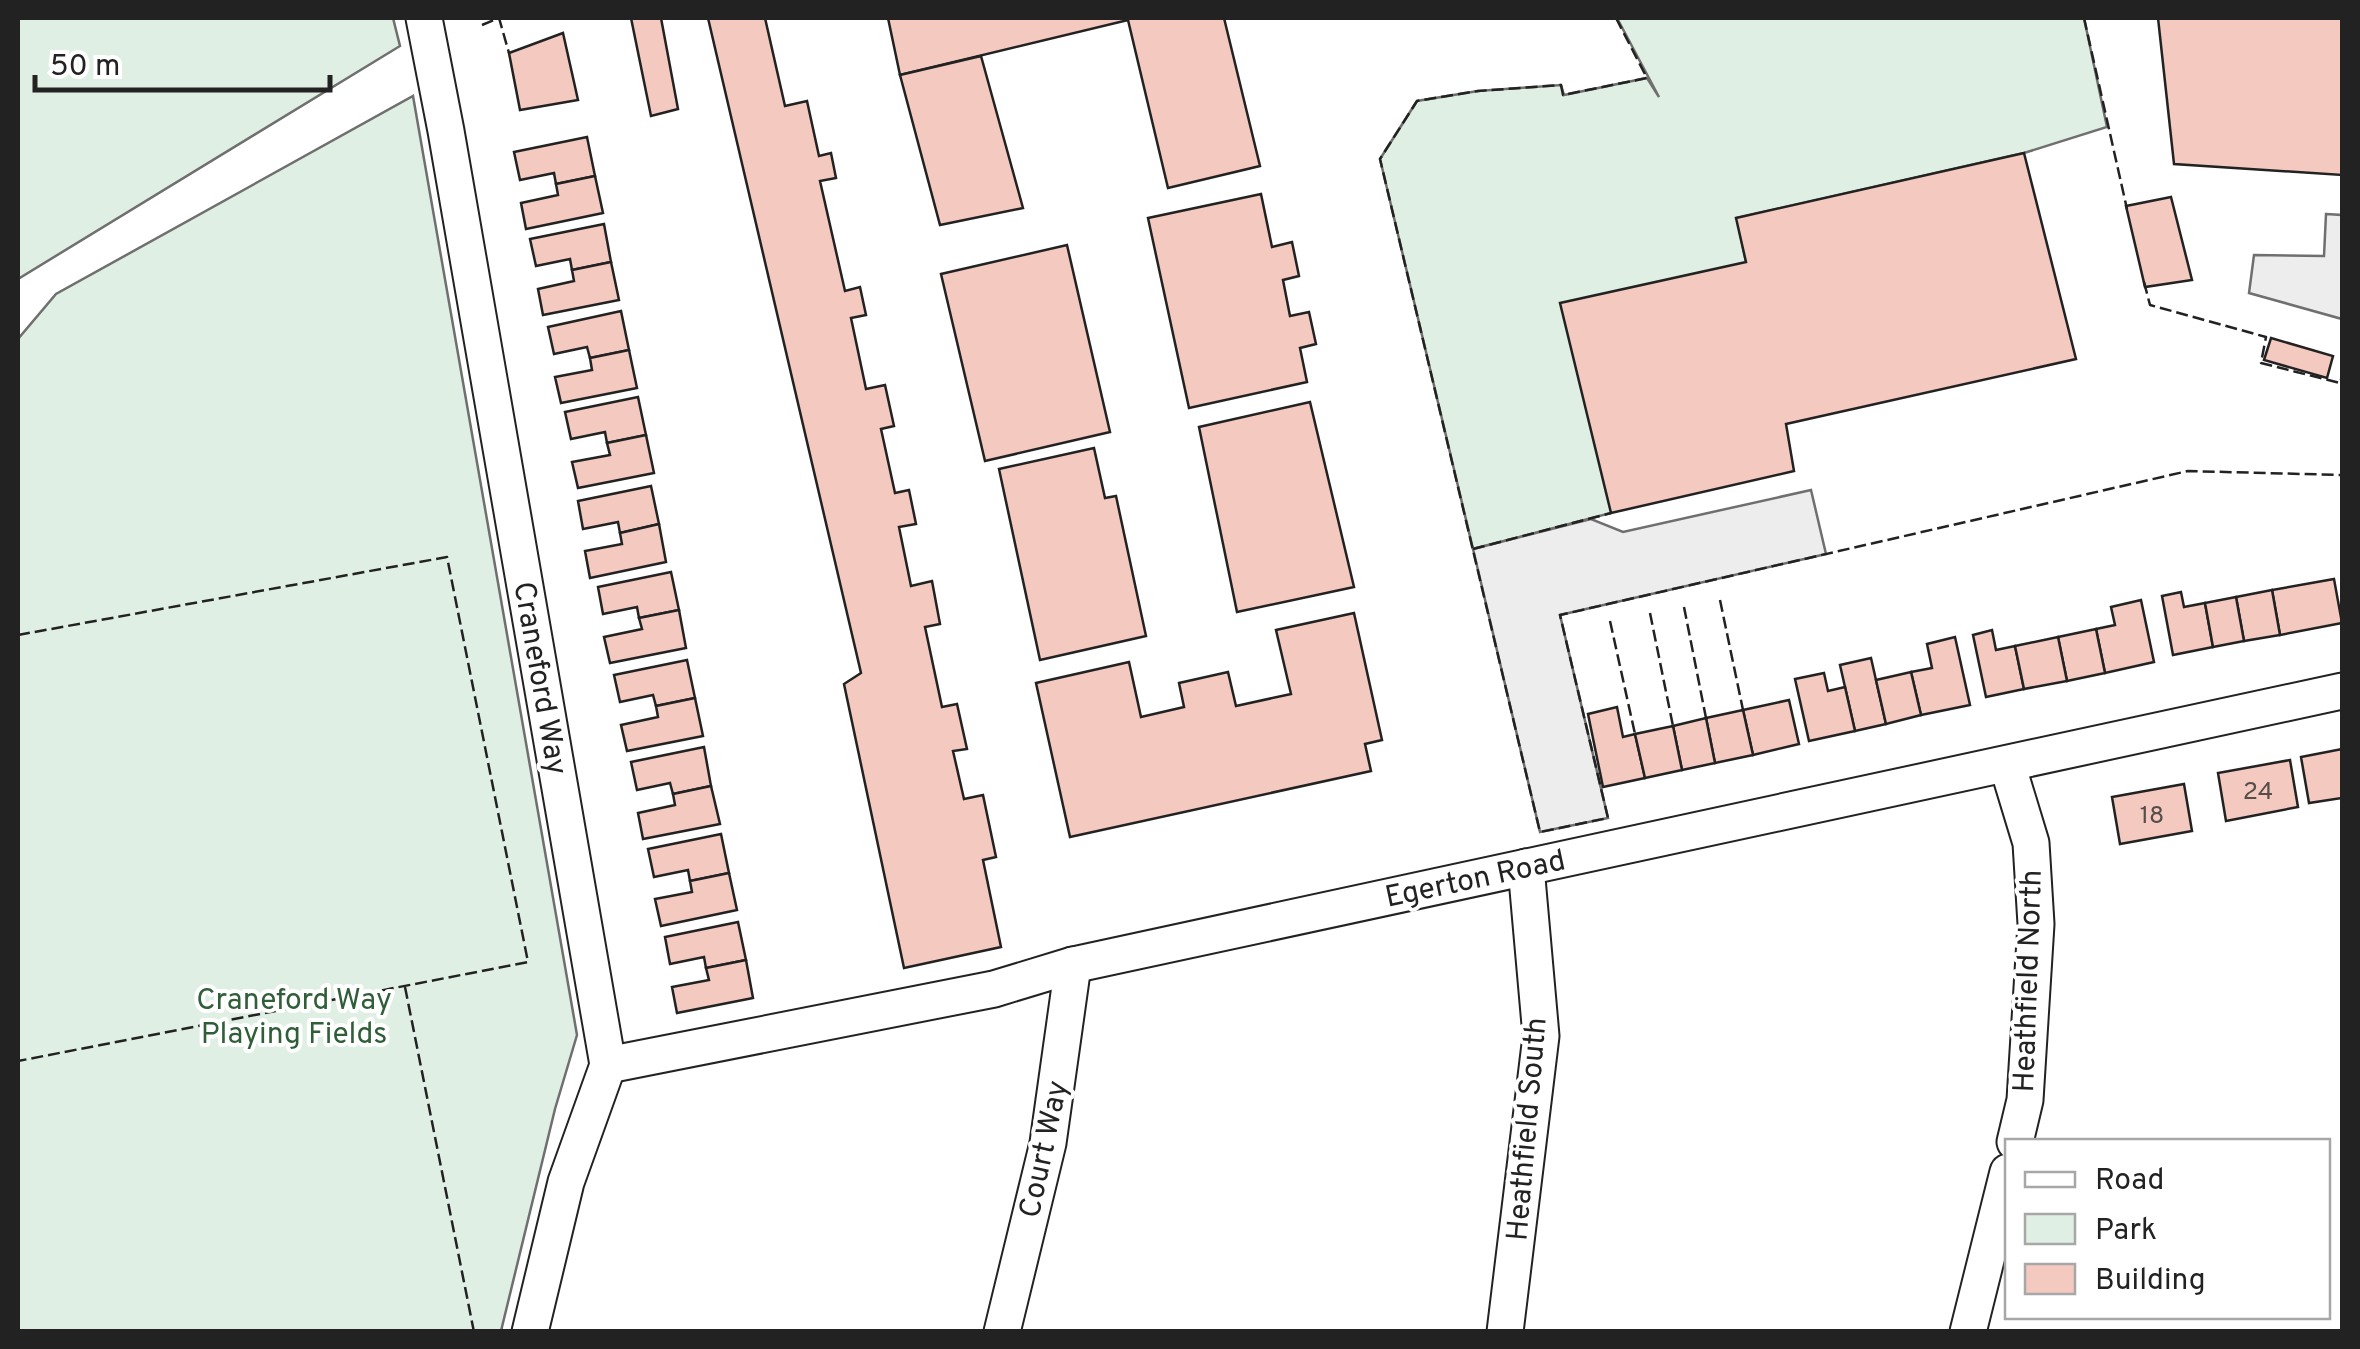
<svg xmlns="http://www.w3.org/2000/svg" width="2360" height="1349" font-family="Overpass,sans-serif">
<rect width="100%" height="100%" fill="#fff"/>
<!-- green -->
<g fill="#e0efe3" stroke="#6f6f6f" stroke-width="2.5">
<path d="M18 18H393L400 46 18 279Z"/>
<path d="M1617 18H2084L2107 127 2024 153 1737 218 1746 262 1611 513 1473 549 1380 159 1417 101 1478 91 1561 85 1564 95 1647 78 1659 97Z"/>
<path d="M413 96 577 1035 555 1109 501 1331H18V339L56 294Z"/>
</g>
<!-- parking -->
<g fill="#ededed" stroke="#6f6f6f" stroke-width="2.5">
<path d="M2326 214 2342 215V319L2249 293 2254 255 2324 256Z"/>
<path d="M1811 490 1826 554 1560 615 1608 818 1540 832 1473 549 1591 519 1623 532Z"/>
</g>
<!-- building -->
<g fill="#f3c9c0" stroke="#222" stroke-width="2.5">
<path d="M631 18H661L678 109 651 116Z"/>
<path d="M708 18H765L785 106 807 101 819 156 831 153 836 178 820 181 845 291 860 287 866 315 851 318 866 389 885 385 894 426 881 429 895 493 909 490 916 524 899 527 911 586 932 581 940 624 925 627 942 707 957 704 967 749 953 751 964 799 983 795 996 857 983 860 1001 947 904 968 844 684 861 673Z"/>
<path d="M888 18H1224L1260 166 1168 188 1128 20 900 75Z"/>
<path d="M2158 18H2342V175L2174 164Z"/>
<path d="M563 33 578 100 520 110 509 53Z"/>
<path d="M981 56 1023 208 940 225 900 75Z"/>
<path d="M587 137 595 176 556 184 554 173 520 180 514 152Z"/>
<path d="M2024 153 2076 359 1786 424 1794 471 1611 513 1560 303 1746 262 1736 218Z"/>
<path d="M595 176 603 213 526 229 521 203 558 195 556 184Z"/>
<path d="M1261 194 1272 247 1292 242 1299 276 1283 280 1290 316 1309 312 1316 344 1300 348 1307 382 1189 408 1148 218Z"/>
<path d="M2171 197 2192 280 2145 287 2126 206Z"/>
<path d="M604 224 611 262 572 270 570 259 536 266 530 239Z"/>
<path d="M1067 245 1110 432 985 461 941 274Z"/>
<path d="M611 262 619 300 543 315 538 289 574 281 572 270Z"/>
<path d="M621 311 629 350 590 358 587 347 554 354 548 327Z"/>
<path d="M2271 338 2333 356 2327 378 2264 360Z"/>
<path d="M629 350 637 388 561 403 555 377 592 370 590 358Z"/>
<path d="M638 397 646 435 607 443 605 432 571 439 565 412Z"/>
<path d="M1310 402 1354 587 1237 612 1199 427Z"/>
<path d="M646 435 654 473 578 488 572 462 610 455 607 443Z"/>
<path d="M1094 448 1105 498 1116 496 1146 636 1040 660 999 469Z"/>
<path d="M651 486 659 524 620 533 618 522 583 529 578 501Z"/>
<path d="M659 524 666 562 590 578 585 551 622 544 620 533Z"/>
<path d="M671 572 679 610 639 618 637 607 603 614 598 587Z"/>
<path d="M2334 579 2342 623 2280 635 2272 590Z"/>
<path d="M2272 590 2280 635 2244 641 2236 597Z"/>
<path d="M2181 592 2184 607 2205 603 2213 647 2173 655 2162 596Z"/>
<path d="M2236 597 2244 641 2213 647 2205 603Z"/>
<path d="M2141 600 2154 662 2105 673 2096 629 2115 625 2111 607Z"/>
<path d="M679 610 686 648 610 663 604 637 642 629 639 618Z"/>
<path d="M1354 613 1382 740 1365 744 1371 771 1070 837 1036 683 1129 662 1141 717 1184 707 1179 683 1228 672 1236 706 1291 694 1276 630Z"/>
<path d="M2096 629 2105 673 2067 681 2058 637Z"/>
<path d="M1992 630 1996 650 2015 646 2024 689 1986 697 1973 635Z"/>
<path d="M1955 637 1970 705 1921 715 1911 672 1932 668 1927 644Z"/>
<path d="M2058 637 2067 681 2024 689 2015 646Z"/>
<path d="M1871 658 1886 724 1855 731 1840 665Z"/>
<path d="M687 660 695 698 656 706 653 695 620 702 614 675Z"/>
<path d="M1911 672 1921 715 1886 724 1876 680Z"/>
<path d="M1824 673 1828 691 1845 687 1855 731 1809 741 1795 679Z"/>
<path d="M695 698 703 736 627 751 621 725 658 717 656 706Z"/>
<path d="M1789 700 1799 744 1753 755 1743 710Z"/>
<path d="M1617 707 1623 737 1635 734 1645 778 1603 787 1588 714Z"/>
<path d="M1743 710 1753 755 1715 763 1706 718Z"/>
<path d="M1706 718 1715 763 1682 770 1673 726Z"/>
<path d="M1673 726 1682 770 1645 778 1635 734Z"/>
<path d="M704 747 711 786 673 794 670 783 637 790 631 762Z"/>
<path d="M2342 749V798L2309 803 2301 757Z"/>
<path d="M2290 760 2298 807 2226 821 2218 773Z"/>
<path d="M2184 784 2192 831 2120 844 2112 797Z"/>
<path d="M711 786 720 824 643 839 638 813 675 805 673 794Z"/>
<path d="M721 834 729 873 690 881 688 870 654 877 648 849Z"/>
<path d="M729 873 737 910 661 926 655 899 692 892 690 881Z"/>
<path d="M738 922 746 960 706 968 704 957 670 964 665 937Z"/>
<path d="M746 960 753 998 677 1013 672 987 709 980 706 968Z"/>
</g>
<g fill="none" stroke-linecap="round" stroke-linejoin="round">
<!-- minor casing -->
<g stroke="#222" stroke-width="39">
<g id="minor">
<path d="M424 18 446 131 608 1065 566 1182 530 1332"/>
<path d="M2007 764 2031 843 2036 924 2025 1100 2015 1142"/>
<path d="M608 1065 994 989 1073 965 2342 691"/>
<path d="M1002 1332 1048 1143 1073 965"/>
<path d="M1505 1332 1541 1036 1526 867"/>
<path d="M1968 1332 2008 1172"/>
</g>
</g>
<!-- minor -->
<use href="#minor" stroke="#fff" stroke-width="35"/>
<!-- fence -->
<g stroke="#222" stroke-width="2.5" stroke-dasharray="12 5" stroke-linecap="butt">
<path d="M1616 18 1647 78 1563 95 1561 85 1478 91 1417 101 1380 159 1540 832 1608 818 1560 615 2188 471 2342 475"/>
<path d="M2084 18 2127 209"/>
<path d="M482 25 499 18 509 53"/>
<path d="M2144 282 2150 305 2266 337 2261 363 2340 383 2342 376"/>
<path d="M1473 549 1611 513"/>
<path d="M1720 600 1743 710"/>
<path d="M1684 607 1706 718"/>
<path d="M1650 613 1673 726"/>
<path d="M1610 621 1635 734"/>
<path d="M18 635 447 557 528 962 18 1061"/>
<path d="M405 987 474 1332"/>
</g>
</g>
<g text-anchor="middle" stroke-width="8" stroke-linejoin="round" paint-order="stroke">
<!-- number labels -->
<g font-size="25" fill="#564c4a">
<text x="2258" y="799">24</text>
<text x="2152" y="823">18</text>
</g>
<!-- street labels -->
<g font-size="30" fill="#222" stroke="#fff">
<text transform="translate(541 678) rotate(80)" y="10">Craneford Way</text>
<text transform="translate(1475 878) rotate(-12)" y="10">Egerton Road</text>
<text transform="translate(2027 981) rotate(-88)" y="10">Heathfield North</text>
<text transform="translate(1526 1129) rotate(-85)" y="10">Heathfield South</text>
<text transform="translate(1043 1149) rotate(-78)" y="10">Court Way</text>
</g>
<!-- park labels -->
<g font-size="30" fill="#2f5e38" stroke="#fff">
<text x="294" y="1009">Craneford Way<tspan x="294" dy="34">Playing Fields</tspan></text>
</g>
</g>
<!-- border -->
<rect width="2360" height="1349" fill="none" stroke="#222222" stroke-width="40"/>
<!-- legend -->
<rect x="2005" y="1139" width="325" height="180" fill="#ffffff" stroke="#a7a7a7" stroke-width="2.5"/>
<rect x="2025" y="1172" width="50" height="15" fill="#ffffff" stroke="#a7a7a7" stroke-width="2.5"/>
<text x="2095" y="1189" font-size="30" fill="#222222">Road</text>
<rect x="2025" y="1214" width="50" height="30" fill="#e0efe3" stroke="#a7a7a7" stroke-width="2.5"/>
<text x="2095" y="1239" font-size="30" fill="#222222">Park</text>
<rect x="2025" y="1264" width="50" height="30" fill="#f3c9c0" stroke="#a7a7a7" stroke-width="2.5"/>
<text x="2095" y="1289" font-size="30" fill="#222222">Building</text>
<!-- scale -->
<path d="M35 75v15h295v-15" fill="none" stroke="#222222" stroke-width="5"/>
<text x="50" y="75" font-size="30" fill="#222222" stroke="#ffffff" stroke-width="8" paint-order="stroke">50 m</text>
</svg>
